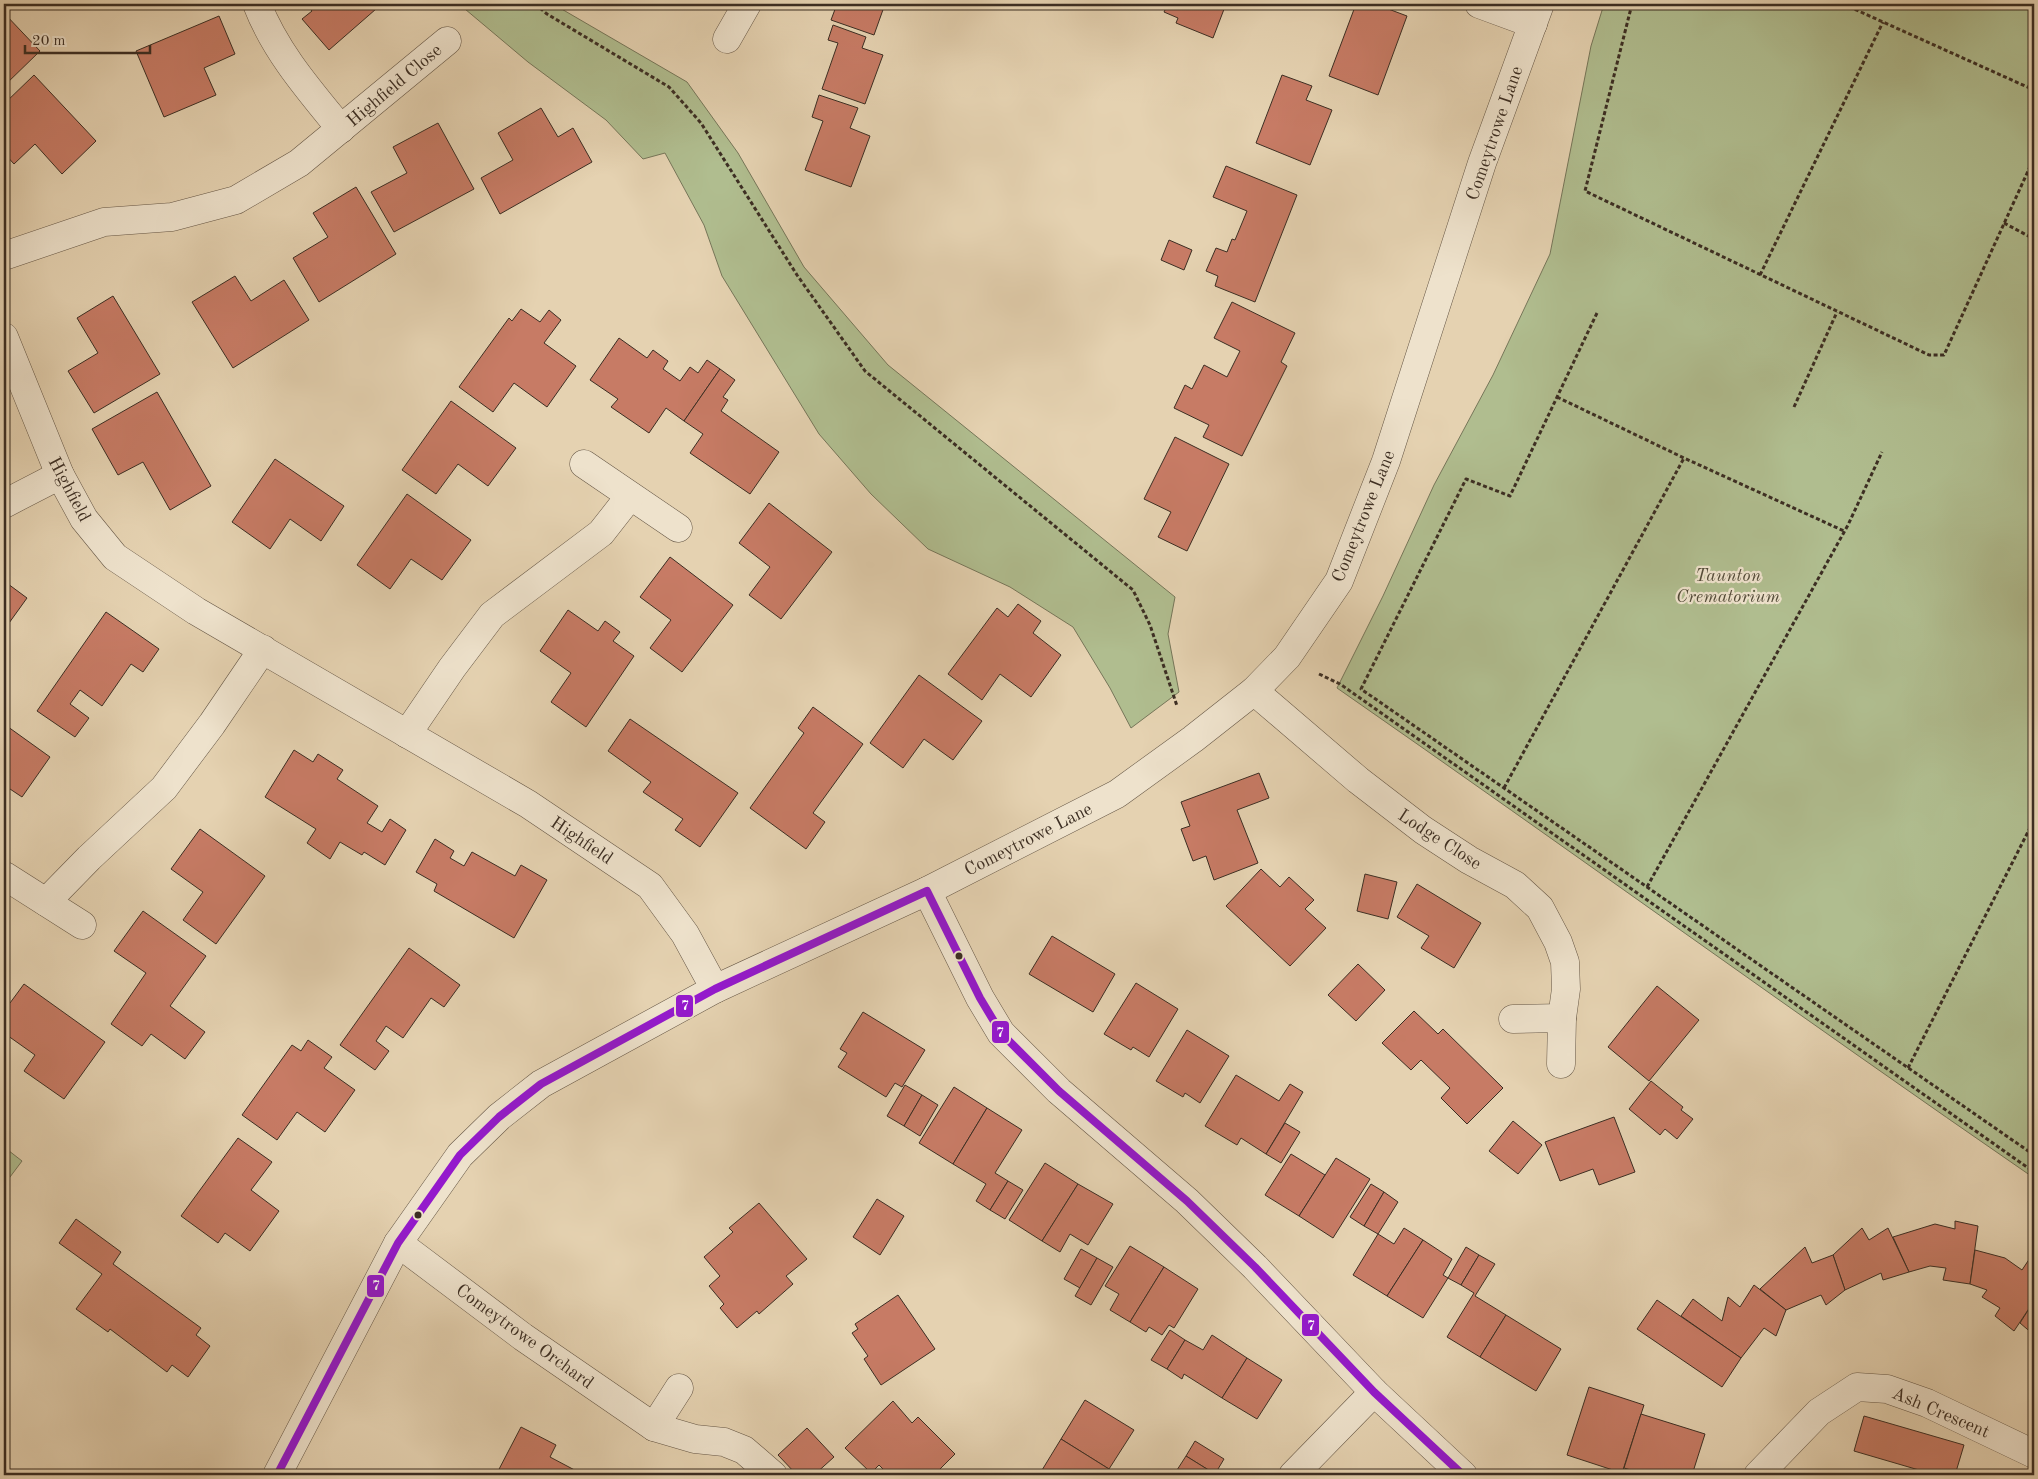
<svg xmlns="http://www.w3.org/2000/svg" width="2038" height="1479" font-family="'Old Standard TT',serif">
<rect width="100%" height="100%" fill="#e5d2b1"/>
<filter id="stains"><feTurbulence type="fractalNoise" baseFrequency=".004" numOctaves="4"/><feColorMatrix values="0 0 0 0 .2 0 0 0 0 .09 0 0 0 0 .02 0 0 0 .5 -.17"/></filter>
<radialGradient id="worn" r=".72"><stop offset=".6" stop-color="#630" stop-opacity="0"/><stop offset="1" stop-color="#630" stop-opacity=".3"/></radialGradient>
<!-- green -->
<g fill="#b0bd8f" stroke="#767659">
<path d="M459 4H553L687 82 738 153 804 267 888 365 1175 597 1168 634 1179 692 1131 728 1110 688 1073 627 1010 587 928 549 871 494 819 434 722 276 704 225 665 153 643 159 606 120 528 62Z"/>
<path d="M1604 4H2034V1178C1800 1017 1570 850 1337 688L1383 596 1434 485 1493 375 1550 254 1591 46Z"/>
<path d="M4 1147 22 1161 4 1185Z"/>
</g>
<!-- building -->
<g fill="#c77b65" stroke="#3c2e23">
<path d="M306 4H372L376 9 329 50 302 19 312 11Z"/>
<path d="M837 4H885L874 35 831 20Z"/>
<path d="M1168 4H1226L1213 38 1176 23 1178 18 1164 12Z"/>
<path d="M1356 4H1375L1407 16 1378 95 1329 76Z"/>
<path d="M4 13 40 51 4 86Z"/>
<path d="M219 16 235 54 204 68 216 95 164 117 136 51Z"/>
<path d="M833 25 866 37 862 48 883 55 865 104 822 89 838 43 828 40Z"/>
<path d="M34 75 96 141 62 174 35 144 14 164 4 153V104Z"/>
<path d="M1282 75 1312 86 1306 100 1332 110 1310 165 1256 143Z"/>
<path d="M819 95 858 108 850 128 870 136 851 187 805 170 823 121 812 117Z"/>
<path d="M541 108 558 137 573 128 592 162 500 214 481 178 513 160 498 133Z"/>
<path d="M438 123 474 189 394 232 371 192 407 173 393 147Z"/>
<path d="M1226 166 1297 195 1255 302 1215 286 1218 276 1206 271 1216 248 1227 252 1232 239 1235 240 1247 211 1213 197Z"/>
<path d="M356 187 396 254 319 302 293 258 328 237 313 213Z"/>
<path d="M1169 240 1192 250 1184 270 1161 260Z"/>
<path d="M235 276 251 301 284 280 309 320 233 368 192 302Z"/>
<path d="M113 296 160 374 94 413 68 371 98 353 77 318Z"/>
<path d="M1232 302 1295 333 1281 362 1287 366 1242 456 1203 437 1209 425 1174 408 1185 385 1192 389 1204 365 1227 377 1240 351 1214 338Z"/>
<path d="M521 309 540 322 549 310 561 320 544 343 576 366 547 407 514 383 493 412 459 387 509 318 512 321Z"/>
<path d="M619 338 647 358 653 350 668 361 663 369 680 381 690 367 698 373 707 360 720 369 684 421 666 408 649 433 611 407 618 399 590 380Z"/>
<path d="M720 369 735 380 723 397 728 400 721 411 779 452 750 494 690 453 703 434 684 421Z"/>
<path d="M157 392 211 486 170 510 143 462 118 475 92 429Z"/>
<path d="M451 401 516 448 488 486 458 464 436 494 402 470Z"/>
<path d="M1175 437 1229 464 1187 551 1158 537 1171 512 1144 499Z"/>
<path d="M275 459 344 506 321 541 290 519 270 549 232 522Z"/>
<path d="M407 494 471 540 442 580 411 559 390 589 357 565Z"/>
<path d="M769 503 832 552 781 619 749 595 770 567 739 543Z"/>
<path d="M670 557 733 605 682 672 650 648 671 620 640 597Z"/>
<path d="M4 581 27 598 4 630Z"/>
<path d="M1018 604 1041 621 1033 633 1061 655 1031 697 1000 674 982 700 948 674 997 608 1008 617Z"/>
<path d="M568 610 598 631 605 621 620 632 613 641 634 656 586 727 551 702 571 673 540 651Z"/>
<path d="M106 612 159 649 143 672 131 664 102 706 80 690 70 704 89 718 75 737 37 711Z"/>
<path d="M919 675 982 721 953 760 924 739 903 768 870 743Z"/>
<path d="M813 707 863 744 813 813 825 822 806 849 750 808 804 733 798 728Z"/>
<path d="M630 719 738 793 700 847 675 830 683 819 643 792 651 782 608 751Z"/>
<path d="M4 724 50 757 22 797 4 785Z"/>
<path d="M294 750 313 762 318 754 343 770 337 779 378 806 367 823 382 832 390 819 406 830 385 865 364 852 362 855 340 842 330 859 307 843 316 829 265 797Z"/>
<path d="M1259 773 1269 798 1237 810 1258 863 1214 880 1206 856 1193 861 1181 829 1190 826 1181 802Z"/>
<path d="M200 829 265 876 216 944 183 920 203 892 171 869Z"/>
<path d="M435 839 454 851 450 858 464 866 472 852 515 876 521 865 547 880 514 938 434 891 437 884 416 872Z"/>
<path d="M1261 869 1280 887 1289 877 1314 900 1305 909 1326 928 1290 966 1226 906Z"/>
<path d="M1365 874 1397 882 1388 919 1357 911Z"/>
<path d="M1417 884 1481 923 1454 968 1421 948 1429 936 1397 917Z"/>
<path d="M143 911 206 956 170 1006 205 1032 185 1059 151 1034 142 1046 111 1024 146 973 114 951Z"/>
<path d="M1052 936 1115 974 1093 1012 1029 974Z"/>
<path d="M409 948 460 985 444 1007 431 998 403 1038 386 1026 376 1041 389 1051 375 1070 340 1045Z"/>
<path d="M1358 964 1385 990 1356 1021 1328 995Z"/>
<path d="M1136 983 1178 1009 1149 1057 1133 1047 1131 1050 1104 1034Z"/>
<path d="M24 984 105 1042 64 1099 24 1071 35 1055 4 1033V998L10 1003Z"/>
<path d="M1657 986 1699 1020 1649 1081 1608 1047Z"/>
<path d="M1414 1011 1438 1034 1443 1029 1503 1088 1467 1124 1441 1098 1450 1088 1421 1060 1411 1070 1382 1043Z"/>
<path d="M863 1012 925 1050 902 1087 895 1083 886 1097 838 1067 847 1053 840 1049Z"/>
<path d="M1187 1030 1229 1056 1200 1103 1185 1093 1183 1097 1156 1081Z"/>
<path d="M308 1040 332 1057 324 1068 355 1090 325 1132 297 1112 277 1140 242 1115 292 1045 301 1051Z"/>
<path d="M1236 1075 1279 1101 1290 1084 1303 1092 1266 1154 1241 1138 1237 1145 1205 1126Z"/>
<path d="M1651 1081 1683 1107 1681 1110 1693 1119 1677 1139 1665 1129 1660 1135 1629 1109Z"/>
<path d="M905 1085 922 1095 904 1126 887 1116Z"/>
<path d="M954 1087 987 1108 953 1164 919 1143Z"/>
<path d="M922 1095 938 1105 920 1136 904 1126Z"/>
<path d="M987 1108 1022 1130 995 1173 1008 1181 990 1210 976 1201 986 1184 953 1164Z"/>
<path d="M1614 1117 1635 1172 1599 1185 1593 1169 1560 1181 1545 1142Z"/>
<path d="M1513 1121 1542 1145 1518 1174 1489 1151Z"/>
<path d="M1285 1123 1300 1132 1281 1163 1266 1154Z"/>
<path d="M238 1138 272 1162 251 1190 279 1211 250 1251 225 1233 218 1243 181 1216Z"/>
<path d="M1291 1154 1325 1175 1299 1216 1265 1195Z"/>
<path d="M1336 1158 1370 1179 1333 1238 1299 1216Z"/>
<path d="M1045 1163 1078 1184 1042 1241 1009 1220Z"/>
<path d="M1008 1181 1023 1190 1005 1219 990 1210Z"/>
<path d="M1078 1184 1113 1204 1088 1245 1070 1234 1060 1252 1042 1241Z"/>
<path d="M1371 1184 1384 1192 1364 1226 1350 1217Z"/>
<path d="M1384 1192 1398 1202 1378 1234 1364 1226Z"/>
<path d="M877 1199 904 1216 880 1255 853 1237Z"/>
<path d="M759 1203 807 1259 786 1276 793 1284 759 1314 757 1311 737 1328 720 1308 724 1304 709 1286 720 1276 704 1257 733 1232 729 1228Z"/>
<path d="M76 1219 121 1252 113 1264 201 1328 196 1335 210 1346 188 1377 172 1365 167 1372 110 1329 108 1332 76 1309 102 1274 59 1243Z"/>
<path d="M1955 1221 1978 1226 1970 1284 1943 1280 1946 1268 1930 1266 1909 1272 1893 1237 1935 1224 1955 1229Z"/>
<path d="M1404 1228 1423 1240 1387 1296 1353 1275 1378 1234 1394 1244Z"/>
<path d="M1862 1228 1869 1240 1888 1228 1909 1272 1883 1280 1881 1273 1845 1290 1833 1255Z"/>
<path d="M1423 1240 1452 1259 1443 1275 1448 1278 1423 1318 1387 1296Z"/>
<path d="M1130 1246 1164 1267 1130 1322 1110 1310 1119 1294 1105 1286Z"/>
<path d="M1466 1247 1479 1255 1461 1285 1448 1278Z"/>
<path d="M1805 1247 1812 1263 1833 1255 1845 1290 1826 1305 1821 1295 1786 1310 1760 1289Z"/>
<path d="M1081 1249 1097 1258 1080 1288 1064 1279Z"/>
<path d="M1975 1250 2005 1258 2022 1270 2030 1258 2034 1261V1301L2014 1331 1995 1316 2000 1308 1982 1297 1987 1290 1970 1284Z"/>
<path d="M1479 1255 1495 1264 1475 1296 1506 1315 1480 1357 1447 1337 1474 1293 1461 1285Z"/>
<path d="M1097 1258 1113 1267 1091 1305 1075 1296Z"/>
<path d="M1164 1267 1198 1289 1174 1328 1169 1325 1162 1335 1149 1327 1146 1332 1130 1322Z"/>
<path d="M1754 1285 1786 1310 1776 1336 1764 1328 1741 1358 1681 1316 1693 1299 1722 1321 1728 1297 1740 1307Z"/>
<path d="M898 1295 935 1349 881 1385 864 1359 868 1356 852 1333 858 1329 855 1324Z"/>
<path d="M1657 1300 1741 1358 1722 1387 1637 1329Z"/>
<path d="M2034 1301V1335L2020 1323Z"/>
<path d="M1506 1315 1561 1349 1536 1391 1480 1357Z"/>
<path d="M1170 1330 1185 1340 1167 1369 1151 1360Z"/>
<path d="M1212 1335 1247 1358 1222 1398 1184 1374 1182 1379 1167 1369 1185 1340 1203 1350Z"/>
<path d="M1247 1358 1282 1380 1257 1419 1222 1398Z"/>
<path d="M1589 1387 1644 1405 1622 1473 1567 1455Z"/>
<path d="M1085 1400 1134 1430 1109 1469 1061 1439Z"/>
<path d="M893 1401 912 1423 918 1417 955 1454 940 1469 946 1475H889L879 1465 871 1473 845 1448Z"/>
<path d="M1641 1414 1705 1434 1692 1475H1648L1624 1468Z"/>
<path d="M1864 1416 1964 1445 1955 1475H1936L1854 1451Z"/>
<path d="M521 1427 556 1445 550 1457 584 1475H496Z"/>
<path d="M807 1428 834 1457 814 1475H797L778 1455Z"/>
<path d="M1061 1439 1109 1469 1106 1475H1039Z"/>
<path d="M1195 1441 1224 1459 1215 1474 1186 1456Z"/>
<path d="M1186 1456 1215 1474V1475H1187L1177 1470Z"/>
</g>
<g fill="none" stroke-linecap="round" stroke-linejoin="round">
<!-- minor casing -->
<g stroke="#665746" stroke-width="29">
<g id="minor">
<path d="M257 4C275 51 309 90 341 129"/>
<path d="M1479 4 1533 24"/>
<path d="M727 39 747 4"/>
<path d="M4 256 104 222 172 217 236 200 299 163 447 41"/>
<path d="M4 337 60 475 84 519 115 557 196 611 528 804 650 886 685 934 715 989"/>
<path d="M584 464 678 528"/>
<path d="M4 504 60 475"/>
<path d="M1254 691 1358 780 1423 830 1469 860 1515 885 1540 908 1558 942 1565 962 1566 989 1562 1018 1513 1019"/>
<path d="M407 734 452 668 492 615 601 533 630 496"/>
<path d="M5 876 82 925"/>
<path d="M927 891 980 998 1001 1033 1059 1091 1187 1201 1255 1267 1374 1392 1463 1475"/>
<path d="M46 902 89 858 164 788 212 724 263 649"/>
<path d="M1561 1064 1562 1018"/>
<path d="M398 1243 523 1337 654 1427 695 1439 724 1442 744 1450 773 1475"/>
<path d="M654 1427 679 1388"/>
<path d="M277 1475 398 1243 460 1155 499 1117 541 1084 715 989 927 891 1117 794 1193 739 1254 691 1287 657 1339 581 1386 461 1482 163 1540 4"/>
<path d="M1293 1475 1374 1392"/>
<path d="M1758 1475 1819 1412 1857 1387 1887 1389 1927 1403 2034 1454"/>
</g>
</g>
<!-- path -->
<g stroke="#3c2e23" stroke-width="3" stroke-dasharray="4 2.5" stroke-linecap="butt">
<path d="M535 4 547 14 669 87 701 123 797 275 865 371 1133 590 1150 625 1177 706"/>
<path d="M1632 4 1585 191 1929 355H1944L2034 158"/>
<path d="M1843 4 2034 90"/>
<path d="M2004 223 2034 239"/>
<path d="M1760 275 1883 22"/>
<path d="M1597 313 1510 496 1466 479 1361 689 2034 1155"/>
<path d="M1557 397 1684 458 1844 531"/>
<path d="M1794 407 1837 312"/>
<path d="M1319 674 1340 684 2034 1172"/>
<path d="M1504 788 1684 458"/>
<path d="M1647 887 1848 525 1882 452"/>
<path d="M1908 1068 2034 820"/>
</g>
<!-- minor -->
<use href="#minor" stroke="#eee2cc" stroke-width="28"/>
<!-- bus-1 casing -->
<g stroke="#eee2cc" stroke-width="11">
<path id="bus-1" d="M277 1475 398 1243 460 1155 499 1117 541 1084 715 989 927 891 980 998 1001 1033 1059 1091 1187 1201 1255 1267 1374 1392 1463 1475"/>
</g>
<!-- bus-1 -->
<use href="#bus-1" stroke="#9419cc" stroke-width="8"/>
</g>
<!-- markers -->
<g fill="#3c2e23" stroke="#eee2cc" stroke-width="2">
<circle cx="959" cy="956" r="4.5"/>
<circle cx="418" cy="1215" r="4.5"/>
</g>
<g text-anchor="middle" stroke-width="4.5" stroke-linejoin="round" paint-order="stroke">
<!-- street labels -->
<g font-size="18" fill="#3c2e23" stroke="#eee2cc">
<text transform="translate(394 85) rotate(-40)" y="6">Highfield Close</text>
<text transform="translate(1494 133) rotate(-71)" y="6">Comeytrowe Lane</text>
<text transform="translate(70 489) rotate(62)" y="6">Highfield</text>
<text transform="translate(1363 516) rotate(-68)" y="6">Comeytrowe Lane</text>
<text transform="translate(1028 839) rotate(-27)" y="6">Comeytrowe Lane</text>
<text transform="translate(1440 839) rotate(33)" y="6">Lodge Close</text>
<text transform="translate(582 840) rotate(34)" y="6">Highfield</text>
<text transform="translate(525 1336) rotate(36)" y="6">Comeytrowe Orchard</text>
<text transform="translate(1941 1412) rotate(23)" y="6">Ash Crescent</text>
</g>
<!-- park labels -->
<g font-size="18" font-style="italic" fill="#534b39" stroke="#eee2cc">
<text x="1728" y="581">Taunton<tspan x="1728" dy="21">Crematorium</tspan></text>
</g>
</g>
<g stroke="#eee2cc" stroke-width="2">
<rect x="675" y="994" width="19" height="24" rx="5" fill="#9419cc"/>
<rect x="991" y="1020" width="19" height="24" rx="5" fill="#9419cc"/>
<rect x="366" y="1274" width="19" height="24" rx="5" fill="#9419cc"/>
<rect x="1301" y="1313" width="19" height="24" rx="5" fill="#9419cc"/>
</g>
<g font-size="14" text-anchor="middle" font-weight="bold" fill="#fff">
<text x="685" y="1010">7</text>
<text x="1000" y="1037">7</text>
<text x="376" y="1290">7</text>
<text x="1311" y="1330">7</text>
</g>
<!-- margin -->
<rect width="2038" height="1479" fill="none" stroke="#e5d2b1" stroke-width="20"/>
<rect x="5" y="5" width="2028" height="1469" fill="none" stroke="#3c2e23" stroke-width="2.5"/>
<rect x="10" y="10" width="2018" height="1459" fill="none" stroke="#3c2e23"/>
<!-- scale -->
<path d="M25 45v8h125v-8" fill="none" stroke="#3c2e23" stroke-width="2.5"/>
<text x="32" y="45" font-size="15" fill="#3c2e23" stroke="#eee2cc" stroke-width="4" paint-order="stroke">20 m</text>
<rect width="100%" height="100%" filter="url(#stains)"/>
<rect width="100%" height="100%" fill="url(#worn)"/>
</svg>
